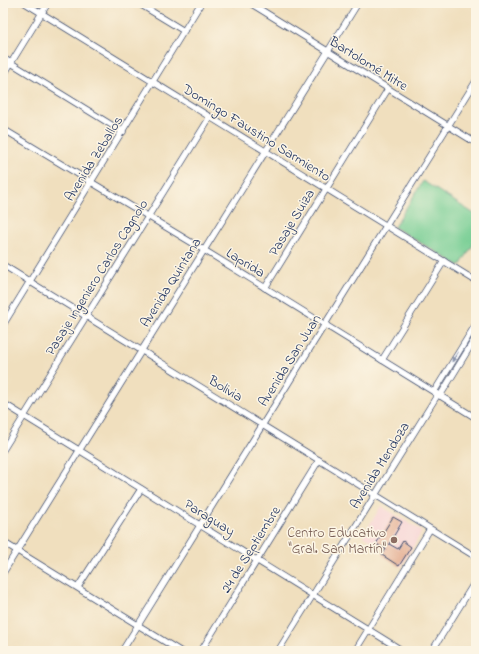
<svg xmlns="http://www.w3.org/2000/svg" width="479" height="654" font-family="'Indie Flower',sans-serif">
<rect width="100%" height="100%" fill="#fcf5e5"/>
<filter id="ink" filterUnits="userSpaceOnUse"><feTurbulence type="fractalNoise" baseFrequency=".025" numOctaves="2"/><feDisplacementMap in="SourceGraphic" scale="8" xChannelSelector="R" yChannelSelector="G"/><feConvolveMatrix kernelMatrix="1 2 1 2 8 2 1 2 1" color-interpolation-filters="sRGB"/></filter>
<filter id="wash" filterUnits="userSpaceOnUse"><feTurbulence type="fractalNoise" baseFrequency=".012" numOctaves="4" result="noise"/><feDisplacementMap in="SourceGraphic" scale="16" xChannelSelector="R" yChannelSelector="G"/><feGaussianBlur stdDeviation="0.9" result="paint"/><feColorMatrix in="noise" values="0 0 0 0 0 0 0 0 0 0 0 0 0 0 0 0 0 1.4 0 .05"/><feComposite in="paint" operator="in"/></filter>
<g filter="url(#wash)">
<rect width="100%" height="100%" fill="#f0dfbe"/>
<!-- built -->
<path fill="#f7cfd4" d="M381 506 420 530 421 533 401 567 382 555 385 549 363 536Z"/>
<!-- green -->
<path fill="#75cd93" stroke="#487e78" d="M423 181 476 215V240L460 266 394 227Z"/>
<g id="blocks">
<!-- building -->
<path fill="#e1a588" d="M393 517 402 522 389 544 398 549 403 541 411 547 399 566 382 555 386 549 376 544Z"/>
</g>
</g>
<g filter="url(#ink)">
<use href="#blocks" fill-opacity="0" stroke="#3b496c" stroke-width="1"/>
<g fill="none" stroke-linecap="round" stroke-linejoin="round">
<!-- street casing -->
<g stroke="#3b496c" stroke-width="7">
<g id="street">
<path d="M25 3 476 281"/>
<path d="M138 3 184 31"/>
<path d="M250 3 476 143"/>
<path d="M475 3H476"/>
<path d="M3 58 123 132"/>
<path d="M3 76 48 3"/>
<path d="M3 129 204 250 476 418"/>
<path d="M3 265 476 557"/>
<path d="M265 288 388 89"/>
<path d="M3 325 201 3"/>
<path d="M382 360 444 261"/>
<path d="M434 392 476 324"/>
<path d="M440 396 476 337"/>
<path d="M3 403 403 651"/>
<path d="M3 450 210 117"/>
<path d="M3 542 180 651"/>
<path d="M3 573 358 3"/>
<path d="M78 587 141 489"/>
<path d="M122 651 476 81"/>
<path d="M201 651 319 460"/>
<path d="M278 651 438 394"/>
<path d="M355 651 430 529"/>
<path d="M432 651 476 580"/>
</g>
</g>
<!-- street -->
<use href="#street" stroke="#fff" stroke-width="5.5"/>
</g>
<!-- one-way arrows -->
<defs><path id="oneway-solid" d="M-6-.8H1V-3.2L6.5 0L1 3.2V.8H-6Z"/></defs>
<use fill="#8d97ae" href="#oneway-solid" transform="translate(455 357) rotate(122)"/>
</g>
<!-- markers -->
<circle fill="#8d6e63" stroke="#fcf5e5" stroke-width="1.5" cx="394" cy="540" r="4"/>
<g text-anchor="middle" stroke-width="3" stroke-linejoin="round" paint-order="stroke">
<!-- street labels -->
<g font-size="14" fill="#1b2f5e" stroke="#fcf5e5">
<text transform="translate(369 63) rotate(32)" y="5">Bartolomé Mitre</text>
<text transform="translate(257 132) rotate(32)" y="5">Domingo Faustino Sarmiento</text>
<text transform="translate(93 158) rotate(-58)" y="5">Avenida Zeballos</text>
<text transform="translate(291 222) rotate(-59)" y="5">Pasaje Suiza</text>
<text transform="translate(246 262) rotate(32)" y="5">Laprida</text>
<text transform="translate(96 277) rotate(-58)" y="5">Pasaje Ingeniero Carlos Cagnolo</text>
<text transform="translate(170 282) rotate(-58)" y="5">Avenida Quintana</text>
<text transform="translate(289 360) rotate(-58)" y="5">Avenida San Juan</text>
<text transform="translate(226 388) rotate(31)" y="5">Bolivia</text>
<text transform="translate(379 465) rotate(-58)" y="5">Avenida Mendoza</text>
<text transform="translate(210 517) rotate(32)" y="5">Paraguay</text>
<text transform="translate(250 549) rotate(-58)" y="5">24 de Septiembre</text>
</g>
<!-- education labels -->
<g font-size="14" fill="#785e54" stroke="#fcf5e5" text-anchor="end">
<text x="386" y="537">Centro Educativo<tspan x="386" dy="16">"Gral. San Martín"</tspan></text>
</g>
</g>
<!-- margin -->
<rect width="479" height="654" fill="none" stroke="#fcf5e5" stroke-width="16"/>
</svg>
